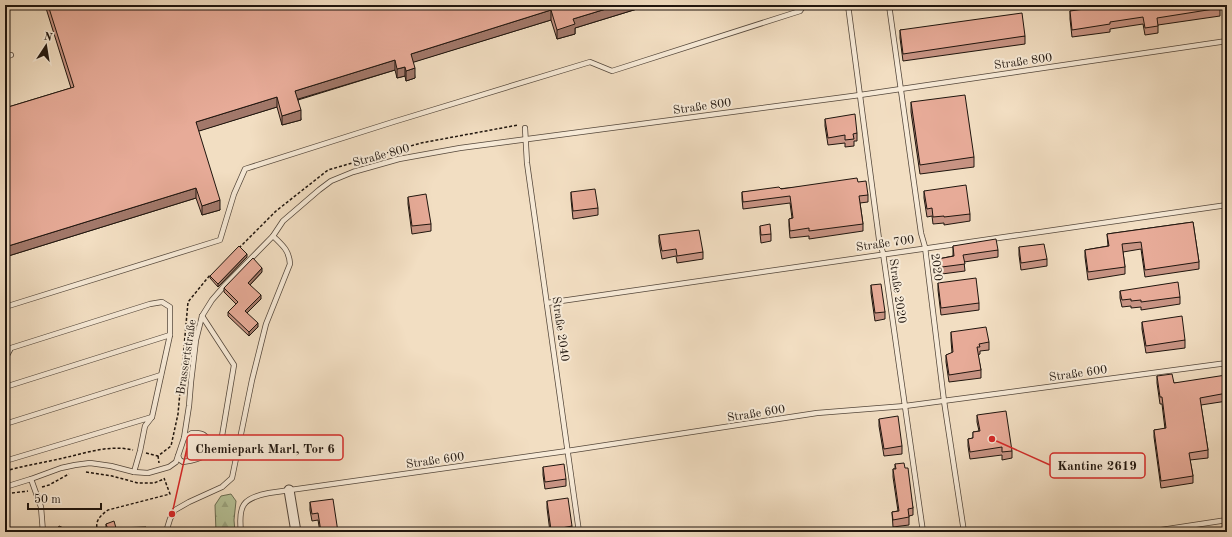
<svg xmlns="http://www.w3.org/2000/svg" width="1232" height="537" font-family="'Old Standard TT',serif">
<defs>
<pattern id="forest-firs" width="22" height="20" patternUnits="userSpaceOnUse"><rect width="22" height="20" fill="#b6c297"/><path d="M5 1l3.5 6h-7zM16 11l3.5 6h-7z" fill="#9ca681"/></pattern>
</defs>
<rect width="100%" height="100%" fill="#f2dec2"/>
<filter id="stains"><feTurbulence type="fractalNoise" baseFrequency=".005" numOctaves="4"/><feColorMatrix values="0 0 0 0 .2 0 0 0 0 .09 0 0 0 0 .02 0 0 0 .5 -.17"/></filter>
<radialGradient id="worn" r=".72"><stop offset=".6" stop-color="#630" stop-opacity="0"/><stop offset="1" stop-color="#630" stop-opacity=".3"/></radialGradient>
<!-- forest -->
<path fill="url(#forest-firs)" stroke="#6a6c52" d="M231 494 236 501 234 520 235 532H216L215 505 221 496Z"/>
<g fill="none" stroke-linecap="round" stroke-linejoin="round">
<!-- service casing -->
<g stroke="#54473b" stroke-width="6">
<g id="service">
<path d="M848 5 879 239 883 253 923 532"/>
<path d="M889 5 921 233 925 247 944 401 964 532"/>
<path d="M5 57 11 55"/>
<path d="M525 128 527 163 579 532"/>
<path d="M547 303 1227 205"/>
<path d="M5 307 220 240 234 194 245 169 393 122 590 62 612 71 800 11 804 5"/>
<path d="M202 316 234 365 220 448 206 454"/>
<path d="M5 359 11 348 150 304 162 302 170 307V335L152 417"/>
<path d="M5 387 170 335"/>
<path d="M5 424 161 375"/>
<path d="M192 433C196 433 200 432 204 435 210 439 210 451 205 455 199 460 190 461 183 462L180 460 178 456 184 438Z"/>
<path d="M184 438 189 406 191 382 196 340 202 316 212 300 225 285 273 236 283 221 319 190 331 181 353 172 399 159 460 148 860 95 1227 41"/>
<path d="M5 461 152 417 145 426 140 451 134 472"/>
<path d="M31 479 41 507 43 532"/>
<path d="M5 487 31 479 61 468 75 465 90 463 111 466 134 472 148 473 169 467 176 462 178 456"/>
<path d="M166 532 170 519 175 510 189 502 222 487 232 478 252 380 266 324 290 264C289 250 283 246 273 236"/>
<path d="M241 532C238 505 243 498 269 493L567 451 817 413 905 406 1227 363"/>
<path d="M1148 532 1227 520"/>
</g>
</g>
<!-- minor casing -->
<g stroke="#54473b" stroke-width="11">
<path id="minor" d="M289 490 296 532"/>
</g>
<!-- path -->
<g stroke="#1f150e" stroke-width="1.5" stroke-dasharray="3 2" stroke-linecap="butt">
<path d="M239 248 276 211 328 170 421 143 518 125"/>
<path d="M146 453 158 456 171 446 178 414 188 302 210 275"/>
<path d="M158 456 159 463"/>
<path d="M5 471C23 466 41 463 59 459 83 454 109 444 133 450"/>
<path d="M86 472 112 476 138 483H154L164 479"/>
<path d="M42 487 49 485 69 474"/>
<path d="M12 493 28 491"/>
<path d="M98 532C94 521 100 516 108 510L170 494 164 478"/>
</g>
<!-- service -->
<use href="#service" stroke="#f7ead7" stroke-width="4.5"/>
<!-- minor -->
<use href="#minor" stroke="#f7ead7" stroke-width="9"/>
</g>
<!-- wall -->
<g fill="#c79383" stroke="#1f150e">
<path d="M45 5H650L575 28V34L557 39 551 20 413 62 415 78 406 81 405 76 397 78 395 70 298 100 301 120 282 125 277 107 198 131 220 210 202 215 196 198 5 257V108L71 88Z"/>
<path d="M1220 8V16L1158 25V33L1145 35 1143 24 1110 29V32L1072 37 1070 19V11Z"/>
<path d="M900 30 1025 36V44L903 61 900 38Z"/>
<path d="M911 102 974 157V167L920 174 911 112Z"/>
<path d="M825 119 857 133V141H854V146L845 147V143L828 145 825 126Z"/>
<path d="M858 182 868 195V202L860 203 863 224V231L809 239V236L790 238 789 226V219L792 218 790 203 743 209 742 199V192Z"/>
<path d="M924 191 970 214V221L944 225V223L933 224 932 216 927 217 924 198Z"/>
<path d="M571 192 598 208V215L573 219 571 199Z"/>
<path d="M408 197 431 224V231L412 234 408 204Z"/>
<path d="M1193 222 1199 262V269L1145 277 1141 249 1123 252 1125 267V274L1088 280 1085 257V250L1108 246 1107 234Z"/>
<path d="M760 226 771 234V241L761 243 760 233Z"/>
<path d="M659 235 703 252V259L677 263 676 256 662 259 659 242Z"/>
<path d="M953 246 998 250V257L964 262 965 271 934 275 933 267V260L953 256Z"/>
<path d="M1019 247 1047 259V266L1021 270 1019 255Z"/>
<path d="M247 257 218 287 210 278V276Z"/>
<path d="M262 272 250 285 261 299 247 313 258 327 249 336 228 316V312L236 304 224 292V288Z"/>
<path d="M938 283 979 303V310L941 315 938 290Z"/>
<path d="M871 285 885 312V319L875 321 871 293Z"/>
<path d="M1120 291 1180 297V304L1141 310V307L1131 308V306L1122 307 1120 298Z"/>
<path d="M1227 293V323L1224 301V294Z"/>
<path d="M1142 322 1185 340V348L1146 353 1142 329Z"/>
<path d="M951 332 989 342V350L980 351V354L978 355 981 370V378L949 382 946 362V355L952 353 951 340Z"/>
<path d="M1157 376 1174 383 1227 382V401L1201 405 1208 450V458L1190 460 1193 476V483L1161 488 1154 437V430L1165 429 1162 404H1160L1157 383Z"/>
<path d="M977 415 1012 451V458L1002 460V455L970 459 968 446V439L973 438V432L979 431 977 422Z"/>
<path d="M879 419 902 446V454L884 456 879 426Z"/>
<path d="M895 464 905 468 913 508V515L909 516V525L893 527 892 512 898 511 893 477V469H895Z"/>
<path d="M543 467 566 479V486L545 489 543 475Z"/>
<path d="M547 501 572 526V532H550L547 508Z"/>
<path d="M310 502 338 532H320L318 520 312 521 310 510Z"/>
<path d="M106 524 116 528 146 532H107L106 528Z"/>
</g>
<!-- shaded-wall -->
<g fill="#a2786a" stroke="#1f150e">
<path d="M619 5H650L575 28V34L557 39V30L573 19Z"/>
<path d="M551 10V20L411 63V54Z"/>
<path d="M395 60V70L295 100V91Z"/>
<path d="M405 67V76L397 78V69Z"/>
<path d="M415 68V78L406 81V71Z"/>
<path d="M277 97V107L196 132V122Z"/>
<path d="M301 110V120L282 125V116Z"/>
<path d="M196 188V198L5 257V247Z"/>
<path d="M220 200V210L202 215V206Z"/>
<path d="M247 254V257L218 287V284Z"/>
<path d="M262 268V272L248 287V283Z"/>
<path d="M261 295V299L245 315V311Z"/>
<path d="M258 323V327L249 336V332Z"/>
</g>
<!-- building -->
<g fill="#e7ab98" stroke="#1f150e">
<path d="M48 5H619L573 19 575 24 557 30 551 10 411 54 415 68 406 71 405 67 397 69 395 60 295 91 301 110 282 116 277 97 196 122 220 200 202 206 196 188 5 247V108L74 87Z"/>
<path d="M1099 5H1220V8L1157 18 1158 26 1145 28 1143 17 1110 22V24L1072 30 1070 11 1099 7Z"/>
<path d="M1022 13 1025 36 903 54 900 30Z"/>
<path d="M965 95 974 157 920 165 911 102Z"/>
<path d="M855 114 857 133 853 134 854 139 845 140V135L828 138 825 119Z"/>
<path d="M857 178 858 182 866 181 868 195 859 196 863 224 809 231V228L790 231 789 219 793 218 790 196 743 202 742 192 779 187 781 189Z"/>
<path d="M966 185 970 214 944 217V216L933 217 932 208 927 209 924 191Z"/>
<path d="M595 189 598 208 573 211 571 192Z"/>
<path d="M426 194 431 224 412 226 408 197Z"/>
<path d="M1193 222 1199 262 1145 270 1141 242 1122 244 1125 267 1088 272 1085 250 1109 246 1107 234Z"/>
<path d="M770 224 771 234 761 235 760 226Z"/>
<path d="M699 230 703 252 677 256 676 249 662 251 659 235Z"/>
<path d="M996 239 998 250 963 255 965 264 934 268 933 260 954 256 953 246Z"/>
<path d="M1044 244 1047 259 1021 263 1019 247Z"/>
<path d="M239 246 247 254 218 284 210 276Z"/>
<path d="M253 258 262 268 248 283 261 295 245 311 258 323 249 332 228 312 238 302 224 288Z"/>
<path d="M976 278 979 303 941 308 938 283Z"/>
<path d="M1178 282 1180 297 1141 302V300L1131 301V299L1122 300 1120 291Z"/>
<path d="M881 284 885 312 875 313 871 285Z"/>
<path d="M1227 293V316L1224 294Z"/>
<path d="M1182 316 1185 340 1146 346 1142 322Z"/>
<path d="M986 327 989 342 979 344 980 347H977L981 370 949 375 946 355 953 352 951 332Z"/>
<path d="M1172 374 1174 383 1226 375 1227 382V393L1200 398 1208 450 1189 453 1193 476 1161 481 1154 430 1166 428 1162 397H1160L1157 376Z"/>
<path d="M1006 411 1012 451 1002 452V447L970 452 968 439 973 438V432L980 431 977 415Z"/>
<path d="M898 416 902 446 884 449 879 419Z"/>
<path d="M904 463 905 468H908L913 508 908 509 909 517 893 520 892 512 899 511 893 469H896L895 464Z"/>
<path d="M564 464 566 479 545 482 543 467Z"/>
<path d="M568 498 572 526 551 530 547 501Z"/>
<path d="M333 499 338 532H321L318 513 312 514 310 502Z"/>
<path d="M114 521 116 528 146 527V532H109L106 524Z"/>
<path d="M59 526 68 530 67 532H56Z"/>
<path d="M78 528 80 532H70V531Z"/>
</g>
<g text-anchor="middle" stroke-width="4" stroke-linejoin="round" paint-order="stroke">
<!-- street labels -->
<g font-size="12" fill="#1f150e" stroke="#f7ead7">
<text transform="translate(1023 61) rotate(-8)" y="4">Straße 800</text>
<text transform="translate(702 106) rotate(-8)" y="4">Straße 800</text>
<text transform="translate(381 155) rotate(-15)" y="4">Straße 800</text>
<text transform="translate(885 243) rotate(-8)" y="4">Straße 700</text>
<text transform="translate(937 267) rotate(83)" y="4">2020</text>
<text transform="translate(898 291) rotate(82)" y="4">Straße 2020</text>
<text transform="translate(561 329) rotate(82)" y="4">Straße 2040</text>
<text transform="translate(186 357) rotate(-81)" y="4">Brassertstraße</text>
<text transform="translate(1078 373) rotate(-8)" y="4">Straße 600</text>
<text transform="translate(756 413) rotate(-9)" y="4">Straße 600</text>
<text transform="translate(435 460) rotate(-8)" y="4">Straße 600</text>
</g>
</g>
<!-- callouts -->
<path fill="none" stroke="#d62828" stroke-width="1.5" d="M172 514L187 448M992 439L1050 465"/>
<g fill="#d62828" stroke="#f7ead7" stroke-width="1.5">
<circle cx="172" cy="514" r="4"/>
<circle cx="992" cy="439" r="4"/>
</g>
<g fill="#f7ead7" stroke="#d62828" stroke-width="1.5">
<rect x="187" y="435" width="156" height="25" rx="4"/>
<rect x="1050" y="453" width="95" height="25" rx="4"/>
</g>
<g font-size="13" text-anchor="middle" font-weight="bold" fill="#1f150e">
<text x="265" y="453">Chemiepark Marl, Tor 6</text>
<text x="1097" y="470">Kantine 2619</text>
</g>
<!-- margin -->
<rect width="1232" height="537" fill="none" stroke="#f2dec2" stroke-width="20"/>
<rect x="6" y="6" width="1220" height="525" fill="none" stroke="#1f150e" stroke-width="2"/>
<rect x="10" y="10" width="1212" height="517" fill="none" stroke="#1f150e"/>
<!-- north arrow -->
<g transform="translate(46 46) rotate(12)" stroke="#f7ead7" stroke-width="3" paint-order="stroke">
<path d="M0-3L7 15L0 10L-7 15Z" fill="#1f150e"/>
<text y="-6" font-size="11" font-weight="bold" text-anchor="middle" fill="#1f150e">N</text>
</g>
<!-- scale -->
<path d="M28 503v6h73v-6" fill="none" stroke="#1f150e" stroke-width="2"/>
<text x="34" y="503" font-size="12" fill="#1f150e" stroke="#f7ead7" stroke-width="3" paint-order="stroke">50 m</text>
<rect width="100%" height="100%" filter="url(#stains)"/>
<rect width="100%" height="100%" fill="url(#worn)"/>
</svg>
